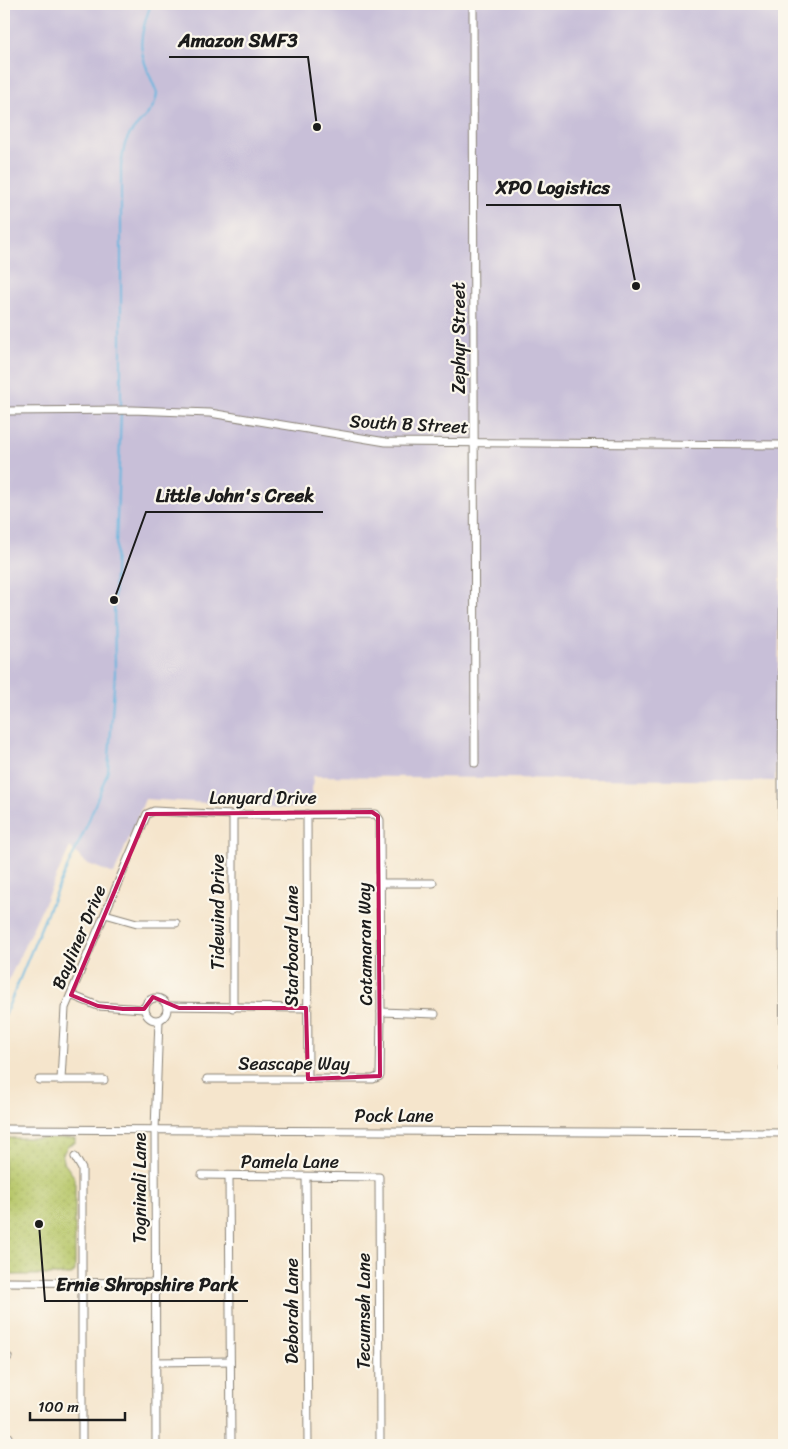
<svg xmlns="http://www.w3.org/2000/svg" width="788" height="1449" font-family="Sriracha,sans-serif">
<defs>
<pattern id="park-dots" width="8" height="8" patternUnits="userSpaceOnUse" patternTransform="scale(1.25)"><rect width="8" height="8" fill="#b8c76a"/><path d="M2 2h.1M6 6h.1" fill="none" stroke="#9eaa5b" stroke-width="1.8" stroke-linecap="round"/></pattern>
</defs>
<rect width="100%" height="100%" fill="#fbf7ec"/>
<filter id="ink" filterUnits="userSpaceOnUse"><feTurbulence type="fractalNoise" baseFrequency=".02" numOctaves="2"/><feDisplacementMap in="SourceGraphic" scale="10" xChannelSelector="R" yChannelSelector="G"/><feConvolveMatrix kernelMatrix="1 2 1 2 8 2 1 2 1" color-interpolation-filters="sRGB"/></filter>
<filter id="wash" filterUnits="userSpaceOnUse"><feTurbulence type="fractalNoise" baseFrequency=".0096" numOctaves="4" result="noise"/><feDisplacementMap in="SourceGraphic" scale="20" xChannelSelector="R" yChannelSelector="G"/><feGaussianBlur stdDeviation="1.12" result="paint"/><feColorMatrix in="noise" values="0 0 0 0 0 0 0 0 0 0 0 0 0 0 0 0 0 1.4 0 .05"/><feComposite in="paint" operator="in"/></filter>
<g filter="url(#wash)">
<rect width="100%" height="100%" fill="#f5e5cc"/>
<!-- industrial -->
<path fill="#c8bfd8" d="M4 4H784V448L775 781 313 776 311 807 285 808 145 799 114 874 86 863 70 847 4 990Z"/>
<!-- park -->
<path fill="url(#park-dots)" stroke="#6a7243" d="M4 1138H75V1143L68 1145 62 1156 63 1161 75 1178V1271L72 1275H4Z"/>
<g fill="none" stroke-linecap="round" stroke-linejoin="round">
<!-- stream -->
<g stroke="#64b6df" stroke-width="2">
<path d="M121 407V166C123 158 123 146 127 139 136 121 155 115 157 93 140 52 135 47 151 4"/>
<path d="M4 1017 54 896 87 825 108 771 115 673 114 600 121 412"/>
</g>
</g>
</g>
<g filter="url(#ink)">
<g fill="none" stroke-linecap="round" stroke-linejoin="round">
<!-- minor casing -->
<g stroke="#888074" stroke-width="9">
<g id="minor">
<path d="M473 4 475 763"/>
<path d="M4 411 132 410 210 413 386 442 784 445"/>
<path d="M784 542 782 779 784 1083"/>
<path d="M307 814 308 1079"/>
<path d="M379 883H433"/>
<path d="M105 914 137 923H176"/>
<path d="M71 995 98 1006 144 1009"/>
<circle cx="156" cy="1009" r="11"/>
<path d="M167 1006 306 1008"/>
<path d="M233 1008V815"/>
<path d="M381 1012 435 1014"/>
<path d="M39 1080H104"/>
<path d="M61 1080 65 1008 147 814 154 811 233 815 376 814 380 820 381 1012 380 1076 373 1079H207"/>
<path d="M4 1129 784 1133"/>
<path d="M75 1157 82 1169V1445"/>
<path d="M202 1175 379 1177 380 1445"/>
<path d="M229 1177 231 1445"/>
<path d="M306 1177 308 1445"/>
<path d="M4 1282 155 1283"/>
<path d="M4 1357H8"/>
<path d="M156 1362 230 1361"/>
<path d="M4 1437H8"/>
<path d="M156 1445 155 1130 159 1020"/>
</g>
</g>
<!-- minor -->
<use href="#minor" stroke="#fff" stroke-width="7"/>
</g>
</g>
<!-- marked area -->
<path fill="none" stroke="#c2185b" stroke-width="4" stroke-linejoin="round" d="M372 812 378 816 380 1076 308 1079 306 1008H179L153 997 144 1009H123L98 1006 71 995 147 814Z"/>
<g text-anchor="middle" stroke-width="4.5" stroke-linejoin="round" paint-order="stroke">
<!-- street labels -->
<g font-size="18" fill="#1c1c1c" stroke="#fbf7ec">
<text transform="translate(459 338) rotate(-90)" y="6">Zephyr Street</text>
<text transform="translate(409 424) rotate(3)" y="6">South B Street</text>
<text x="263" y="804">Lanyard Drive</text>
<text transform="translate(218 912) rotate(-90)" y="6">Tidewind Drive</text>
<text transform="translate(79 937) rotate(-67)" y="6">Bayliner Drive</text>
<text transform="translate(365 944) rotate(-91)" y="6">Catamaran Way</text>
<text transform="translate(292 946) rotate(-90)" y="6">Starboard Lane</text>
<text x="294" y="1070">Seascape Way</text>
<text x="394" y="1122">Pock Lane</text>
<text x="290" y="1168">Pamela Lane</text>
<text transform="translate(140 1188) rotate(-90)" y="6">Togninali Lane</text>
<text transform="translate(292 1311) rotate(-90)" y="6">Deborah Lane</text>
<text transform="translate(364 1311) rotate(-90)" y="6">Tecumseh Lane</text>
</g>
</g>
<!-- callouts -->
<path fill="none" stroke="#1c1c1c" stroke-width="2" d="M317 127L308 57H169M636 286L620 205H486M114 600L146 512H323M39 1224L45 1301H248"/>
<g fill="#1c1c1c" stroke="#fbf7ec" stroke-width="2">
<circle cx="317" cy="127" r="5"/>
<circle cx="636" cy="286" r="5"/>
<circle cx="114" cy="600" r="5"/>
<circle cx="39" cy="1224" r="5"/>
</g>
<g font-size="19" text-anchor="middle" font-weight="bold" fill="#1c1c1c" stroke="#fbf7ec" stroke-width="4.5" stroke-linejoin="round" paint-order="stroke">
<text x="238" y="47">Amazon SMF3</text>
<text x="553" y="194">XPO Logistics</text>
<text x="235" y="502">Little John's Creek</text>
<text x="147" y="1291">Ernie Shropshire Park</text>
</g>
<!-- margin -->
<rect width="788" height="1449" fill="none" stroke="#fbf7ec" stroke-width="20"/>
<!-- scale -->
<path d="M30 1412v8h95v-8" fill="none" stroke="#1c1c1c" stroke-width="2.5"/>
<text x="38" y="1412" font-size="15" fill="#1c1c1c" stroke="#fbf7ec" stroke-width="4" paint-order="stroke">100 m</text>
</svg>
